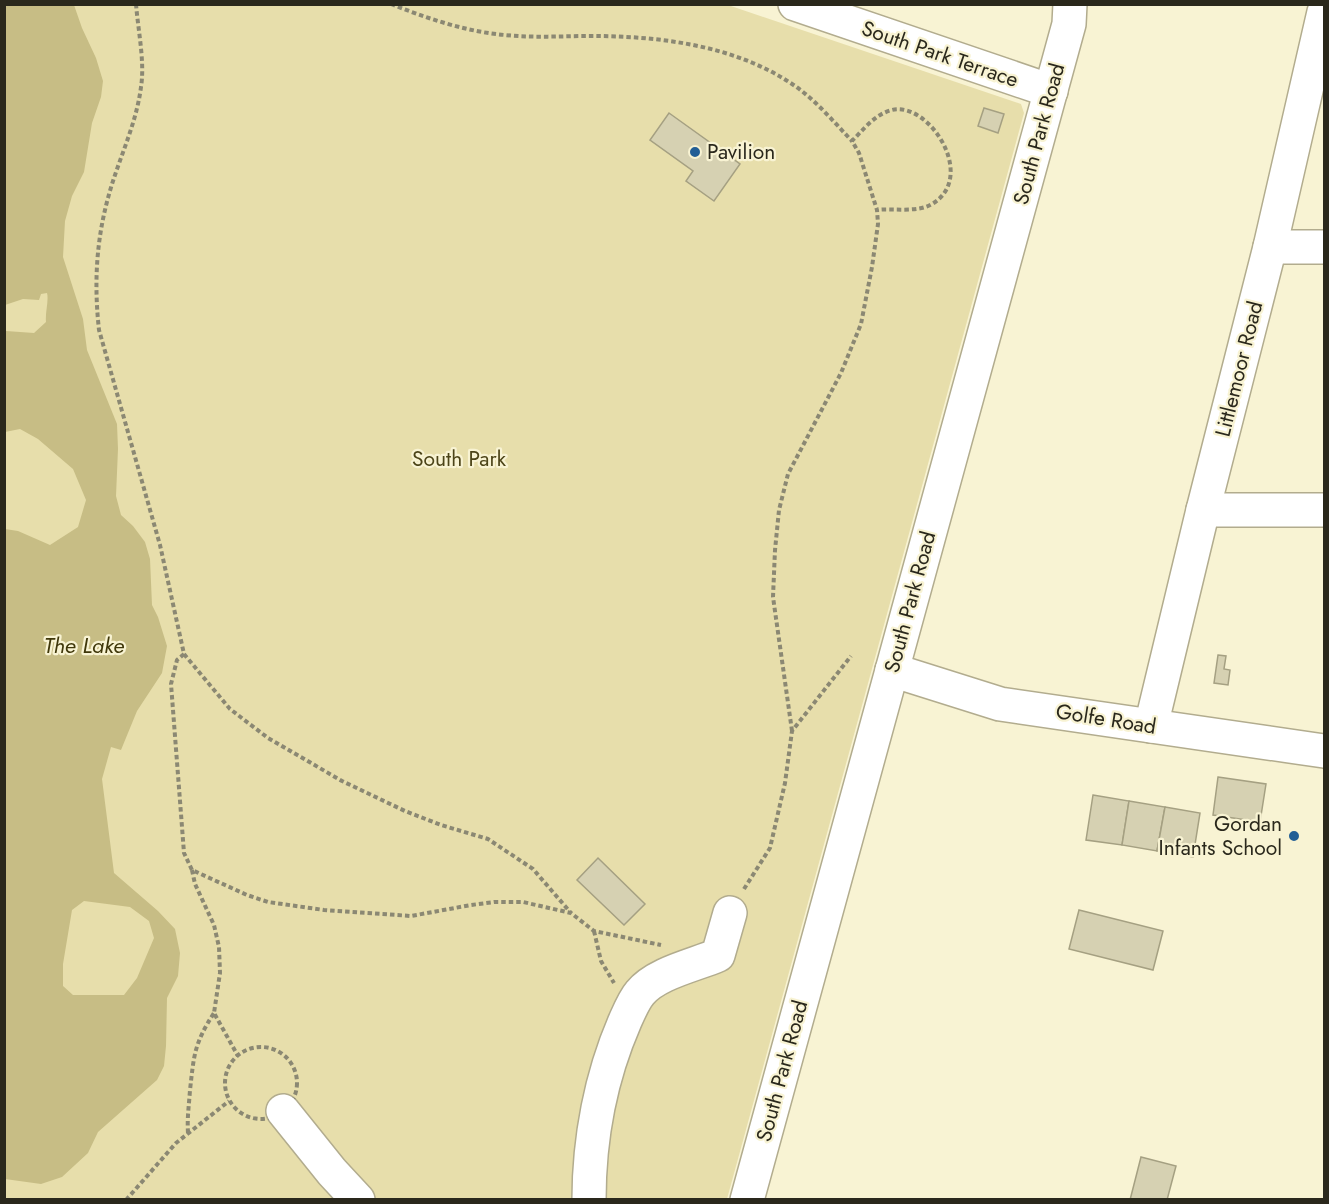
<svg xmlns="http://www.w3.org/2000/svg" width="1329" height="1204" font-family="Jost,sans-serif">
<rect width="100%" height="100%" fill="#f8f3d3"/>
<!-- green -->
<path fill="#e7deab" d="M5 5H728L1021 104 1024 113 727 1199H5Z"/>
<!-- water -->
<path fill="#c7bd85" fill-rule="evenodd" d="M5 4 74 5 82 28 96 58 103 81 101 97 92 123 84 172 72 196 65 221 63 257 83 319 87 350 117 424 118 449 116 496 121 515 133 526 145 542 150 559 152 605 158 617 167 646 162 673 137 711 121 750 111 747 102 779 114 873 158 911 175 929 180 953 178 976 167 998 166 1046 164 1066 157 1080 98 1132 88 1153 62 1177 41 1184 5 1179V529L18 531 50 545 78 527 86 500 73 469 38 439 20 429 5 432V328L6 331 34 333 46 322C45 313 49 300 47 293L41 294 39 300 23 299 5 305ZM84 901 130 907 149 921 154 938 137 978 124 995H73L63 986V964L72 910Z"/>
<!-- building -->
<g fill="#d6d1b2" stroke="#a5a082" stroke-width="1.5">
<path d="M984 108 1004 114 998 133 978 126Z"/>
<path d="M669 113 740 164 714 201 686 181 693 171 650 140Z"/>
<path d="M1218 655 1226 656 1224 669 1230 670 1228 685 1214 683Z"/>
<path d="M1218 777 1266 784 1260 822 1213 815Z"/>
<path d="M1093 795 1129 801 1122 845 1086 840Z"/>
<path d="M1129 801 1165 807 1157 851 1122 845Z"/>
<path d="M1165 807 1200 813 1193 857 1157 851Z"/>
<path d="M598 858 645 904 624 925 577 880Z"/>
<path d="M1079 910 1163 931 1153 970 1069 949Z"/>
<path d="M1141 1157 1176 1166 1167 1200H1130Z"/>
</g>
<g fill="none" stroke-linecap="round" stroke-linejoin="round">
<!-- minor casing -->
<g stroke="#b2ac8e" stroke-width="36">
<g id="minor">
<path d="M795 4 1051 91"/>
<path d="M1270 247H1324"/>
<path d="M1203 510H1324"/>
<path d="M892 670 1000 704 1324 751"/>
<path d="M1151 726 1203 510 1270 247 1324 12"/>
<path d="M283 1111 332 1172 358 1200"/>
<path d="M589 1200C589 1139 601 1076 625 1021 629 1012 634 1000 640 993 656 973 695 965 718 955L730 913"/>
<path d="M747 1200 1069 24 1070 4"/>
</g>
</g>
<!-- path -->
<g stroke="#8b8873" stroke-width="4" stroke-dasharray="4.5 3" stroke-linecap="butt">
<path d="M136 4C138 30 145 62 141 87 136 126 118 160 108 198 96 242 94 285 99 330L160 545 184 654 230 709 268 738 342 781 405 811 441 825 488 839 533 869 571 913"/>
<path d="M391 4C426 18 467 32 505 35 534 38 562 36 591 36 658 36 732 45 789 82 813 97 832 120 852 141"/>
<path d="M184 654 177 660 171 684 184 853 192 870 247 895 268 902 324 910 411 916 471 905 494 902H523L571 913 594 931 661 945"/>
<path d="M792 731 773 597 775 550 779 510 788 474 841 373 861 324 872 267 878 224 877 210 859 153 852 141C863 130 875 114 892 110 929 101 978 177 932 204 917 213 894 208 877 210"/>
<path d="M192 870 195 884 214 925 219 947 220 973 214 1013 238 1056"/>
<path d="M744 889 770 848 785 783 792 731 851 656"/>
<path d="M594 931 601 961 614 983"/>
<circle cx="261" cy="1083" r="36"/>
<path d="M188 1133C187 1118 189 1105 190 1090 194 1055 194 1044 214 1013"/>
<path d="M126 1200 176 1143 229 1101"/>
</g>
<!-- minor -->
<use href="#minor" stroke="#fff" stroke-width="33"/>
</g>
<!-- markers -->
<g fill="#225e95" stroke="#f8f3d3" stroke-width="2">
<circle cx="695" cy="152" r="6"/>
<circle cx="1294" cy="836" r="6"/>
</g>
<g text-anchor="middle" stroke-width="4.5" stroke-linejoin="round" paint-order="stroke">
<!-- street labels -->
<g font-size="21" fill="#2a281c" stroke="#f8f3d3">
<text transform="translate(940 54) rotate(19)" y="7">South Park Terrace</text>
<text transform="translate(1039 134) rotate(-75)" y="7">South Park Road</text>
<text transform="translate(1239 369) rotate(-76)" y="7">Littlemoor Road</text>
<text transform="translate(910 602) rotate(-75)" y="7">South Park Road</text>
<text transform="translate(1106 719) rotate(9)" y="7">Golfe Road</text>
<text transform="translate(782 1071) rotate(-75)" y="7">South Park Road</text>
</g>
<!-- poi labels -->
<g font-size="21" fill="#2a281c" stroke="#f8f3d3" text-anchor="start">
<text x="707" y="159">Pavilion</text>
<text x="1282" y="831" text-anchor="end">Gordan<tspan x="1282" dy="24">Infants School</tspan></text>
</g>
<!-- park labels -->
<g font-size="21" fill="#4c4418" stroke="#f8f3d3">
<text x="459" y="466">South Park</text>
</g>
<!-- water labels -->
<g font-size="22" font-style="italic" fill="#3f370a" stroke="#f8f3d3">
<text x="84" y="653">The Lake</text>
</g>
</g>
<!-- border -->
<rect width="1329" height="1204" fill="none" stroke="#2a281c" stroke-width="12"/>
</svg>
